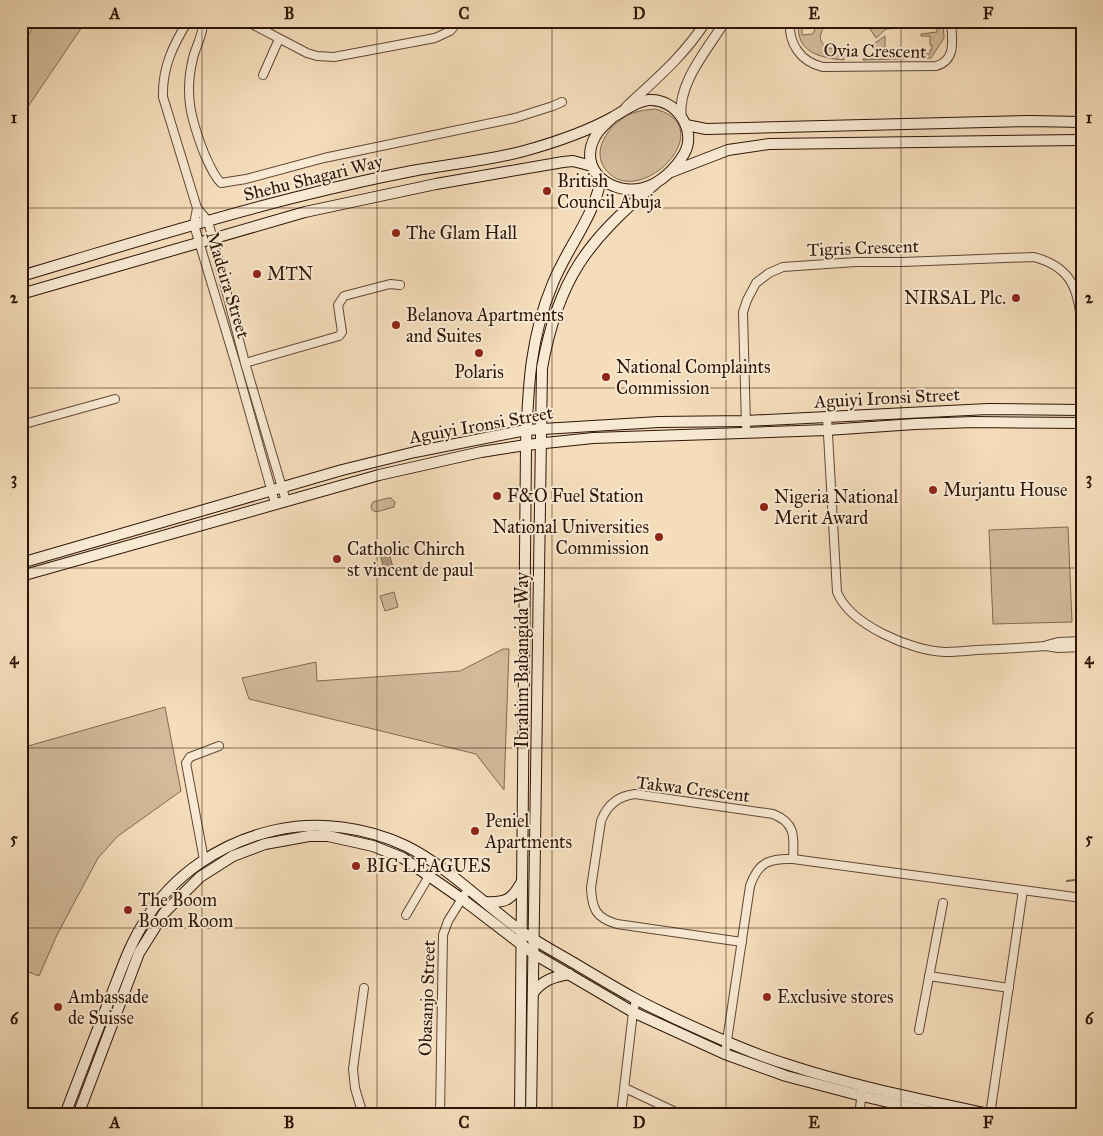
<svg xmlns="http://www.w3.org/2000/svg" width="1103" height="1136" font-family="'IM FELL Great Primer',serif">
<rect width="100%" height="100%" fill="#f5ddbb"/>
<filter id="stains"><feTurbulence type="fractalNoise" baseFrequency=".004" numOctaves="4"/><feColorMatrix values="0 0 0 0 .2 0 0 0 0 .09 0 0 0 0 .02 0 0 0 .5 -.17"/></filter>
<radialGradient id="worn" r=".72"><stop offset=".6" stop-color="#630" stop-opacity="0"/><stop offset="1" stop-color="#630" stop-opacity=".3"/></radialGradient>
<!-- green -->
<g fill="#d3bb9c" stroke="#806852">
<path d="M38 21H86L21 117V44Z"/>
<path d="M799 21H802V35L813 34 818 21H826C823 32 814 39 828 48L842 49 846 55H844V60C820 58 794 52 799 21Z"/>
<path d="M865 21H900V28L886 29 876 38Z"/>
<path d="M937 21H943L944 38 931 58 863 60V59L878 58V50H872V45L885 36V55L930 54V50L932 49V45H930V36H921V34L937 32Z"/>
<path d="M655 109C720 126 646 204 611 175 588 156 605 129 626 116 635 111 645 110 655 109Z"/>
<path d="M388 498H391L395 502 394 507 376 512 372 510 371 506 373 502Z"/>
<path d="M1068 527 1072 622 993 624 989 530Z"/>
<path d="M394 592 398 607 385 611 380 596Z"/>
<path d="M503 649H509L504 790 476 754 249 699 242 678 316 662 317 681 460 671Z"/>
<path d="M165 707 181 791 118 836 98 858 57 935 39 976 21 969V748Z"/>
</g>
<!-- water -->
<path fill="#b1997e" stroke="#7d644e" d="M387 546 393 567 384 569 378 548Z"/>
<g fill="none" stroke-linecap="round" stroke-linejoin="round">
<!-- stream -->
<path stroke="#7d644e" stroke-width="2" d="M1067 881 1082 879"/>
<!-- river -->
<path stroke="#b1997e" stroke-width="12" d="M21 36C24 31 23 27 25 21"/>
<!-- minor casing -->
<g stroke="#604734" stroke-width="10">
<g id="minor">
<path d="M188 21C173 45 162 68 163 97L197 208 194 225 237 368 275 503"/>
<path d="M203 21C204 33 196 46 193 58 184 95 191 119 204 153 209 164 213 175 221 183L246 179 324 158 515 118 553 106 562 102"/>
<path d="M246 21 307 53 317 56 334 57 435 38 450 31 459 21"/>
<path d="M790 21C788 44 801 62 823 67L936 66C957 60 952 39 951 21"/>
<path d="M263 75 279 39"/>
<path d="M197 208 208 221 245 363 286 501"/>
<path d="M245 363 339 336 342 332 338 305 344 296 390 284 400 285"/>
<path d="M827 417 837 592C850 625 912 651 945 652 955 652 966 651 976 650 999 649 1022 648 1046 646L1058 648 1082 647"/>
<path d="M21 425 115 399"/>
<path d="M746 426 743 312 747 300 756 283 769 273 783 267 856 262H902L1034 257C1074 268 1078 291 1082 328"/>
<path d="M1047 645 1058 642 1082 641"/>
<path d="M204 860 186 763 190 757 219 746"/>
<path d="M406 915 429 876"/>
<path d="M742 942 617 924C596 918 592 909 591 888L601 821C607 805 618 796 635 794L773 814C796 823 794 837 793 859"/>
<path d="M929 976 1009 988"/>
<path d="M919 1030 943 903"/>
<path d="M725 1054 750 886C758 862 770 858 793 859L1082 898"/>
<path d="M625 1088 682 1115"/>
<path d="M363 1115 355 1088 353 1069 364 988"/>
<path d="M440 1115 443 935 448 921 468 889"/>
<path d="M621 1115 633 1012 636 1000"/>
<path d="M859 1115 862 1092"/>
<path d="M990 1115 1023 890"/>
</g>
</g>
<!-- tertiary casing -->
<g stroke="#604734" stroke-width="11">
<g id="tertiary">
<path d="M626 107C655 80 685 55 706 21"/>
<path d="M681 116C678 82 708 49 725 21"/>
</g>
</g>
<!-- secondary casing -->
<g stroke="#2e1507" stroke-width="12">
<g id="secondary">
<path d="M686 125 706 129 1031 121 1082 122"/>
<path d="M671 172 728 150 769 144 1082 140"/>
<path d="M21 276C116 248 210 218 305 195 340 186 376 178 412 171 449 164 487 161 524 151 553 143 586 132 613 117 624 111 636 101 649 100 675 98 698 130 684 154 676 168 660 184 643 188 612 196 577 170 595 137 599 129 607 123 613 117"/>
<path d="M21 294 305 212 436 184 563 162 573 161 592 166"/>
<path d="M21 563 342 470 415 452 526 430 659 422 746 421 988 409 1082 410"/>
<path d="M21 576 379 475 481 452 526 445 593 438 827 430 915 424 974 422 1082 423"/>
<path d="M485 902C506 903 512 900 522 881"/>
<path d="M533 993C543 980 553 977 569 974"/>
<path d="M65 1115C79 1077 94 1039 109 1001 120 974 129 945 145 921 173 874 222 842 276 830 319 821 366 827 406 846 450 868 484 905 524 933 540 944 557 953 574 963 594 975 614 987 634 998 648 1006 662 1012 676 1019 713 1036 750 1053 789 1065 856 1087 925 1100 993 1115"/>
<path d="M78 1115 139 953 164 913 200 877 233 856 265 844 309 836H328L373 846 403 858 462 899 534 954 633 1012 725 1054 786 1076 862 1096 945 1115"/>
<path d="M520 1115 526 445C528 388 530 337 553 283 567 248 594 217 601 179"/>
<path d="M531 1115 542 368C558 279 587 241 655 184"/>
</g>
</g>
<!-- minor -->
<use href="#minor" stroke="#f8e9d3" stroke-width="8"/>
<!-- tertiary -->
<use href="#tertiary" stroke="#f8e9d3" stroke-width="9"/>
<!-- secondary -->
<use href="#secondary" stroke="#f8e9d3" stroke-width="10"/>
</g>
<!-- grid -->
<path fill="none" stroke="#2e1507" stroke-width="1" stroke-opacity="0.55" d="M202 21V1115M377 21V1115M552 21V1115M726 21V1115M901 21V1115M21 208H1082M21 388H1082M21 568H1082M21 748H1082M21 928H1082"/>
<!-- markers -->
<g fill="#8f2418" stroke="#f8e9d3" stroke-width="2">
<circle cx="547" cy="191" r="5"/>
<circle cx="396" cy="233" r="5"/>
<circle cx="257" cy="274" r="5"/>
<circle cx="1016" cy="298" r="5"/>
<circle cx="396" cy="325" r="5"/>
<circle cx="479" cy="353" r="5"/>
<circle cx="606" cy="377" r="5"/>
<circle cx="933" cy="490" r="5"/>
<circle cx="497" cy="496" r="5"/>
<circle cx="764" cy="507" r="5"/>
<circle cx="659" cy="537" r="5"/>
<circle cx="337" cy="559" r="5"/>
<circle cx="475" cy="831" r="5"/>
<circle cx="356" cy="866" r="5"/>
<circle cx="128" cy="910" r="5"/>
<circle cx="767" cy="997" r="5"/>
<circle cx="58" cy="1007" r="5"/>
</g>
<g text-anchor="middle" stroke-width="4" stroke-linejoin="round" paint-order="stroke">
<!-- street labels -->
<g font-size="18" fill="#2e1507" stroke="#f8e9d3">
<text transform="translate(875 51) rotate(1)" y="6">Ovia Crescent</text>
<text transform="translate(313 178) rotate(-14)" y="6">Shehu Shagari Way</text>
<text transform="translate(863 248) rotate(-2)" y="6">Tigris Crescent</text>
<text transform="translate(228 285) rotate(73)" y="6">Madeira Street</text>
<text transform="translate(887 398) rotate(-3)" y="6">Aguiyi Ironsi Street</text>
<text transform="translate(481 425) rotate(-10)" y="6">Aguiyi Ironsi Street</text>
<text transform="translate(522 660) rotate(-90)" y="6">Ibrahim Babangida Way</text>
<text transform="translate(693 789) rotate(7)" y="6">Takwa Crescent</text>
<text transform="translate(427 998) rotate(-88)" y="6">Obasanjo Street</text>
</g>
<!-- poi labels -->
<g font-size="18" fill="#2e1507" stroke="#f8e9d3" text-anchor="start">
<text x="557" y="187">British<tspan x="557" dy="21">Council Abuja</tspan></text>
<text x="406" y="239">The Glam Hall</text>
<text x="267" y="280">MTN</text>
<text x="1006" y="304" text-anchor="end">NIRSAL Plc.</text>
<text x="406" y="321">Belanova Apartments<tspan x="406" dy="21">and Suites</tspan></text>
<text x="616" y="373">National Complaints<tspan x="616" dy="21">Commission</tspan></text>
<text x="479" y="378" text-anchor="middle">Polaris</text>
<text x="943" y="496">Murjantu House</text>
<text x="507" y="502">F&amp;O Fuel Station</text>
<text x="774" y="503">Nigeria National<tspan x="774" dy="21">Merit Award</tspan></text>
<text x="649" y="533" text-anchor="end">National Universities<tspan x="649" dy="21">Commission</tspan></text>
<text x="347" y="555">Catholic Chirch<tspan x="347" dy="21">st vincent de paul</tspan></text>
<text x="485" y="827">Peniel<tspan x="485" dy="21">Apartments</tspan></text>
<text x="366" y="872">BIG LEAGUES</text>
<text x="138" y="906">The Boom<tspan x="138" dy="21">Boom Room</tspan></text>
<text x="68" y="1003">Ambassade<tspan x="68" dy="21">de Suisse</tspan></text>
<text x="777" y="1003">Exclusive stores</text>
</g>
</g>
<!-- margin -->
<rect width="1103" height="1136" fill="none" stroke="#f5ddbb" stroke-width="55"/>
<rect x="28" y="28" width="1048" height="1080" fill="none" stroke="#2e1507" stroke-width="2"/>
<g font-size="16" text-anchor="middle" font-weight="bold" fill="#2e1507">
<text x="115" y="19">A</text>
<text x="289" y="19">B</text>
<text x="464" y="19">C</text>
<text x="639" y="19">D</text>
<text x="814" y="19">E</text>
<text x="988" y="19">F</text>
<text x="14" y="123">1</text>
<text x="1089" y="123">1</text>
<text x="14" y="303">2</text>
<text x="1089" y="303">2</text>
<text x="14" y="484">3</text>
<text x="1089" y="484">3</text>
<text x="14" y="664">4</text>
<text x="1089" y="664">4</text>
<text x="14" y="844">5</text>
<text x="1089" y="844">5</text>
<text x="14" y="1024">6</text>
<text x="1089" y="1024">6</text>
<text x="115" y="1128">A</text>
<text x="289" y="1128">B</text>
<text x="464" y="1128">C</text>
<text x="639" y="1128">D</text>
<text x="814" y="1128">E</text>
<text x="988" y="1128">F</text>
</g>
<rect width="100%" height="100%" filter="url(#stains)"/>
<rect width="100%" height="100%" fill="url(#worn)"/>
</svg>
